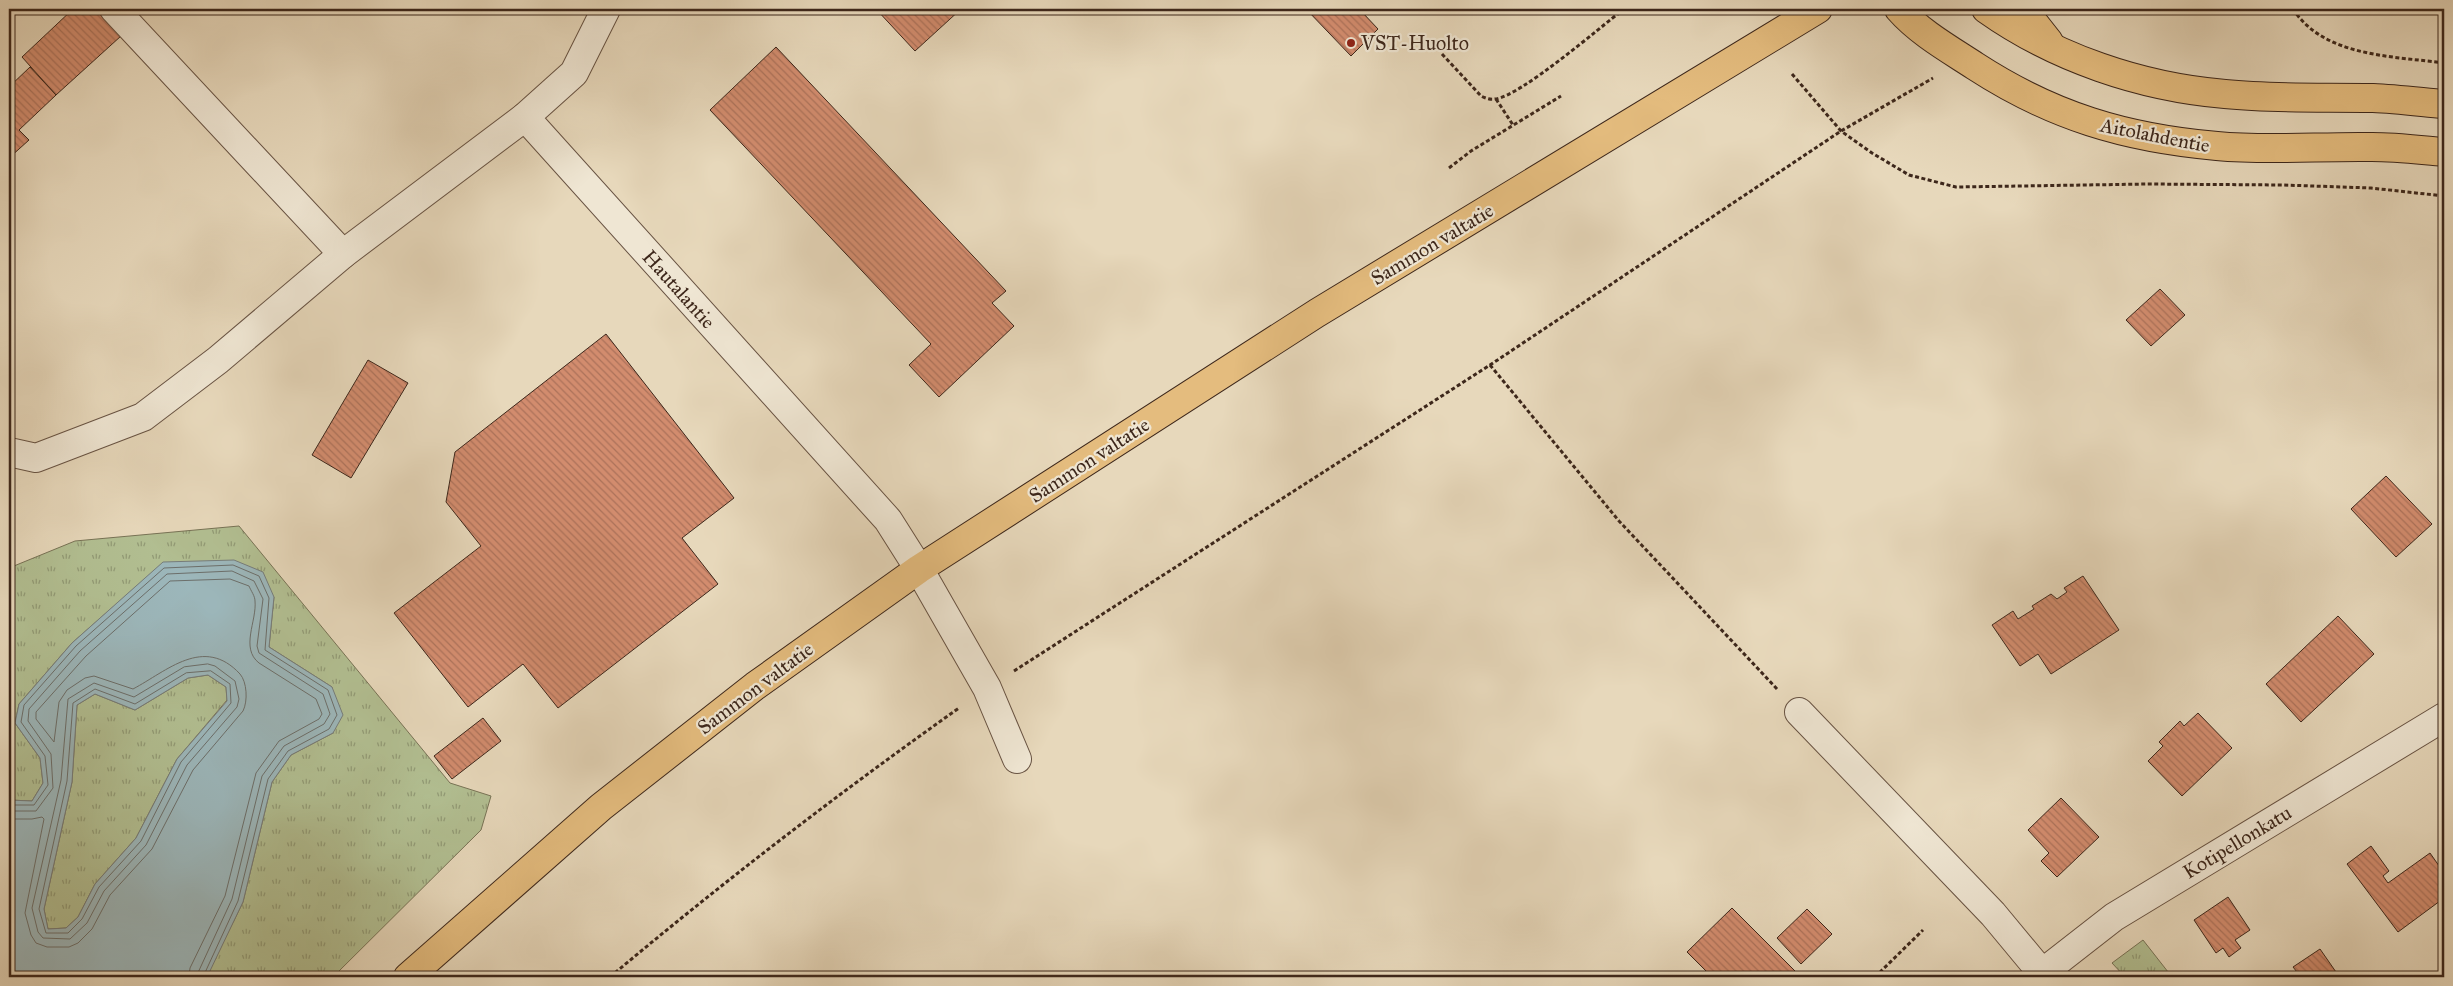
<svg xmlns="http://www.w3.org/2000/svg" width="2453" height="986" font-family="'IM FELL Great Primer',serif">
<defs>
<pattern id="grass-tufts" width="24" height="20" patternUnits="userSpaceOnUse" patternTransform="scale(1.25)"><rect width="24" height="20" fill="#b2bf92"/><path d="M3 7l-1-3M5 7V3M7 7l1-3M15 17l-1-3M17 17v-4M19 17l1-3" fill="none" stroke="#929b76"/></pattern>
<pattern id="building-back-hatch" width="6" height="6" patternUnits="userSpaceOnUse" patternTransform="scale(1.25)"><rect width="6" height="6" fill="#d28c6e"/><path d="M-1 5l2 2M0 0l6 6M5-1l2 2" fill="none" stroke="#ac725a"/></pattern>
</defs>
<rect width="100%" height="100%" fill="#e7d8bb"/>
<filter id="stains"><feTurbulence type="fractalNoise" baseFrequency=".004" numOctaves="4"/><feColorMatrix values="0 0 0 0 .2 0 0 0 0 .09 0 0 0 0 .02 0 0 0 .5 -.17"/></filter>
<radialGradient id="worn" r=".72"><stop offset=".6" stop-color="#630" stop-opacity="0"/><stop offset="1" stop-color="#630" stop-opacity=".3"/></radialGradient>
<!-- grass -->
<g fill="url(#grass-tufts)" stroke="#787356">
<path d="M239 526 450 783 491 796 481 830 333 977H206L243 902 272 782 291 755 333 733 332 687 269 647 274 597 163 563 72 643 19 704 15 723 40 758 43 783 32 801 9 800V568L75 541Z"/>
<path d="M208 675 226 687 227 700 177 759 136 838 95 884 78 917 66 928 48 929 44 909 72 782 77 705 95 694 135 710 188 678Z"/>
<path d="M2143 940 2172 977H2125L2112 963Z"/>
</g>
<!-- water -->
<path fill="#9cb7bb" stroke="#767d7b" fill-rule="evenodd" d="M234 560 263 572 274 597 269 647 332 687 343 715 333 733 291 755 272 782 243 902 209 973 206 977H9V800L32 801 43 783 40 758 15 723 19 704 72 643 163 562ZM208 675 226 687 227 701 177 759 136 838 95 884 78 917 66 928 48 929 44 909 72 782 77 705 95 694 135 710 188 678Z"/>
<g fill="none" stroke-linecap="round" stroke-linejoin="round">
<!-- shore -->
<g stroke="#6c6f6b" stroke-width="1">
<path d="M208 664 215 666 235 681 239 699 237 707 187 765 146 845 104 891 87 923 70 939 43 938 38 932 32 908 61 780 68 699 94 683 134 697 184 667Z"/>
<path d="M211 671 230 684 231 703 181 762 141 841 99 887 82 919 68 933H46L39 909 67 781 73 703 95 689 135 704 186 673Z"/>
<path d="M9 805H34L48 785 45 756 21 722 24 705 76 646 164 568 233 565 259 576 269 598 265 650 328 690 337 715 329 729 288 751 268 779 238 901 203 977"/>
<path d="M9 811H36L53 788 51 754 28 721 29 709 80 651 167 574 232 571 254 581 263 599 257 646 259 653 323 694 330 714 324 724 284 746 262 776 232 899 196 977"/>
<path d="M9 819H32L42 817 44 819 25 913 31 935 36 943 47 947H69L78 943 92 929 110 895 152 849 193 770 243 711C248 701 247 682 240 674 204 635 167 671 133 689L94 676 85 678 67 690 59 702 54 742 36 719V712L86 656 170 581 230 579 249 586C251 591 255 596 255 601 257 621 240 648 259 663L316 699 322 714 319 719 279 741 256 773 225 896 190 968 189 977"/>
</g>
</g>
<!-- building -->
<g fill="url(#building-back-hatch)" stroke="#3d271b">
<path d="M73 9H95L121 36 56 95 22 57Z"/>
<path d="M876 9H961L915 51Z"/>
<path d="M1306 9H1365L1362 12 1378 29 1351 56Z"/>
<path d="M776 47 1006 291 992 303 1014 326 939 397 909 365 931 344 710 110Z"/>
<path d="M30 67 56 95 19 130 29 140 9 158V87Z"/>
<path d="M2160 289 2185 315 2151 346 2126 320Z"/>
<path d="M606 334 734 498 682 538 718 584 558 708 523 664 468 707 394 613 481 546 446 502 455 452Z"/>
<path d="M368 360 408 383 351 478 312 455Z"/>
<path d="M2386 476 2432 524 2396 557 2351 509Z"/>
<path d="M2083 576 2119 630 2051 674 2038 654 2020 666 1992 625 2013 611 2018 619 2034 609 2032 606 2051 594 2057 599 2067 592 2064 588Z"/>
<path d="M2338 616 2374 654 2301 722 2266 684Z"/>
<path d="M2198 713 2232 748 2182 796 2148 761 2163 746 2159 742 2180 721 2184 726Z"/>
<path d="M483 718 501 741 452 779 434 756Z"/>
<path d="M2061 798 2099 837 2057 877 2041 861 2049 853 2028 830Z"/>
<path d="M2371 846 2389 871 2383 876 2388 883 2430 853 2444 873V898L2398 932 2347 864Z"/>
<path d="M2228 897 2250 930 2235 940 2241 948 2229 957 2223 948 2216 953 2194 920Z"/>
<path d="M1732 908 1797 973 1793 977H1712L1687 952Z"/>
<path d="M1807 909 1832 934 1801 964 1777 938Z"/>
<path d="M2320 949 2336 972 2329 977H2301L2293 967Z"/>
</g>
<g fill="none" stroke-linecap="round" stroke-linejoin="round">
<!-- minor casing -->
<g stroke="#685343" stroke-width="30">
<g id="minor">
<path d="M114 9 343 254"/>
<path d="M606 9 574 73 525 117 888 520 919 569 987 688 1017 759"/>
<path d="M9 452 36 458 143 417 218 360 343 254 525 117"/>
<path d="M1799 712 1993 914 2042 973"/>
<path d="M2037 977 2114 917 2444 717"/>
</g>
</g>
<!-- major casing -->
<g stroke="#3d271b" stroke-width="30">
<g id="major">
<path d="M1899 9C1919 32 1949 49 1975 66 2052 116 2125 138 2217 146 2268 151 2321 146 2372 147 2396 147 2420 150 2444 152"/>
<path d="M1986 9C2055 58 2141 87 2225 94 2274 99 2324 97 2373 98 2396 99 2421 102 2444 104"/>
<path d="M2023 9 2049 42"/>
<path d="M408 977 601 807 755 686 919 569 1317 313 1818 9"/>
</g>
</g>
<!-- path -->
<g stroke="#3d271b" stroke-width="3" stroke-dasharray="4 2.5" stroke-linecap="butt">
<path d="M2293 9C2324 57 2393 56 2444 63"/>
<path d="M1442 54 1481 96C1485 98 1490 100 1495 99 1521 96 1599 28 1624 9"/>
<path d="M1792 74 1841 131 1872 153 1909 175 1956 187 2149 184 2283 185 2371 188 2444 196"/>
<path d="M1496 99 1513 125"/>
<path d="M1449 168 1471 151 1561 96"/>
<path d="M1490 365 1619 521 1778 690"/>
<path d="M1014 671 1490 365 1841 131 1933 78"/>
<path d="M610 977C723 882 839 793 959 708"/>
<path d="M1875 977 1923 930"/>
</g>
<!-- minor -->
<use href="#minor" stroke="#efe6d3" stroke-width="28"/>
<!-- major -->
<use href="#major" stroke="#e4bc7e" stroke-width="28"/>
</g>
<!-- markers -->
<circle fill="#8f2418" stroke="#efe6d3" stroke-width="2" cx="1351" cy="43" r="5"/>
<g text-anchor="middle" stroke-width="4.5" stroke-linejoin="round" paint-order="stroke">
<!-- poi labels -->
<g font-size="20" fill="#3d271b" stroke="#efe6d3" text-anchor="start">
<text x="1361" y="50">VST-Huolto</text>
</g>
<!-- street labels -->
<g font-size="20" fill="#3d271b" stroke="#efe6d3">
<text transform="translate(2155 135) rotate(11)" y="7">Aitolahdentie</text>
<text transform="translate(1432 244) rotate(-31)" y="7">Sammon valtatie</text>
<text transform="translate(679 289) rotate(48)" y="7">Hautalantie</text>
<text transform="translate(1089 460) rotate(-33)" y="7">Sammon valtatie</text>
<text transform="translate(755 688) rotate(-37)" y="7">Sammon valtatie</text>
<text transform="translate(2237 842) rotate(-31)" y="7">Kotipellonkatu</text>
</g>
</g>
<!-- margin -->
<rect width="2453" height="986" fill="none" stroke="#e7d8bb" stroke-width="30"/>
<rect x="10" y="10" width="2433" height="966" fill="none" stroke="#3d271b" stroke-width="2.5"/>
<rect x="15" y="15" width="2423" height="956" fill="none" stroke="#3d271b"/>
<rect width="100%" height="100%" filter="url(#stains)"/>
<rect width="100%" height="100%" fill="url(#worn)"/>
</svg>
